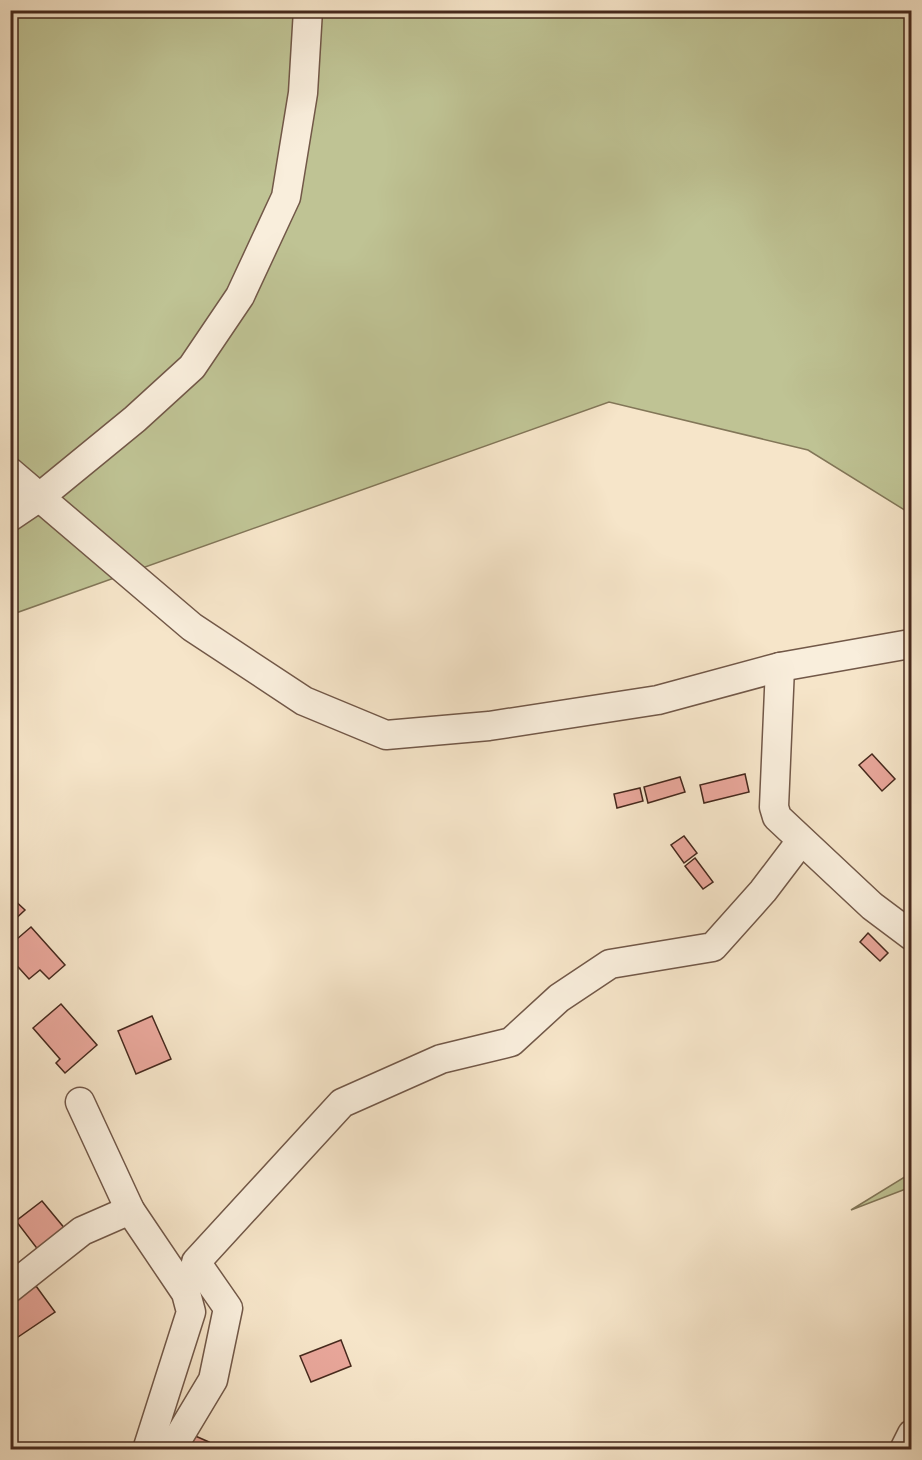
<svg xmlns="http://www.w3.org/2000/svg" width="922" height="1460" font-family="'IM FELL Double Pica',serif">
<rect width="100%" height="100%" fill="#f6e5c9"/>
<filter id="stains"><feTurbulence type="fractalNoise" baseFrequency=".00333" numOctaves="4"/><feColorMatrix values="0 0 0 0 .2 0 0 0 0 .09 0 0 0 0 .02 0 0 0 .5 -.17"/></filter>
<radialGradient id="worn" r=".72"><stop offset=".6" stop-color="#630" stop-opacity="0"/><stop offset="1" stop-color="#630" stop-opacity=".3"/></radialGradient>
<!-- green -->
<g fill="#bfc394" stroke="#827658" stroke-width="1.5">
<path d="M10 11H911V514L808 450 609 402 13 614 10 610Z"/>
<path d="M911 1173V1187L851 1210Z"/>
</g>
<!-- building -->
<g fill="#e9a79b" stroke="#46291d" stroke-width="1.5">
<path d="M872 754 895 779 882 791 859 765Z"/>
<path d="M745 774 749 792 704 803 700 785Z"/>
<path d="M680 777 685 792 648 803 644 787Z"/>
<path d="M640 788 643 801 617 808 614 794Z"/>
<path d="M684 836 697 853 684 863 671 845Z"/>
<path d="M695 858 713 882 703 889 685 866Z"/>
<path d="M10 896 25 910 10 924Z"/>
<path d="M31 927 65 965 49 979 40 970 29 979 10 958V945Z"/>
<path d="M868 933 888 953 880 961 860 942Z"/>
<path d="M61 1004 97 1045 65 1073 56 1063 60 1059 33 1028Z"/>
<path d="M152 1016 171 1059 136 1074 118 1031Z"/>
<path d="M42 1201 66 1230 39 1251 16 1221Z"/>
<path d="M36 1286 55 1312 15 1339 10 1332V1303Z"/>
<path d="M341 1340 351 1366 311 1382 300 1356Z"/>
<path d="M161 1421 209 1442 206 1450H148Z"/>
<path d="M211 1445 229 1450H209Z"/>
</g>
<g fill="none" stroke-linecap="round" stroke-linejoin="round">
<!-- minor casing -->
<g stroke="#725848" stroke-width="31">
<g id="minor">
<path d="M10 472 192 627 304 701 386 735 489 726 658 700 780 667 910 644"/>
<path d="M10 517 41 496 135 419 192 367 240 296 286 197 303 93 308 10"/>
<path d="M780 667 774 807 777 817 872 906 912 936"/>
<path d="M80 1102 130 1210 186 1293 191 1312 147 1450"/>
<path d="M10 1288 82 1231 130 1210"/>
<path d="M171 1450 213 1380 228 1308 196 1262 342 1103 441 1059 511 1042 559 998 610 964 713 947 763 891 801 841"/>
<path d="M904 1450 912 1434"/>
</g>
</g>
<!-- minor -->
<use href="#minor" stroke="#f9eedc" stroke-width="28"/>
</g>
<!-- margin -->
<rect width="922" height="1460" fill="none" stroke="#f6e5c9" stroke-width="36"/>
<rect x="12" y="12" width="898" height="1436" fill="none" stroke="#46291d" stroke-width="3"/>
<rect x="18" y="18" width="886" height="1424" fill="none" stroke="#46291d" stroke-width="1.5"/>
<rect width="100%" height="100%" filter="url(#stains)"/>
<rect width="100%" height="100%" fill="url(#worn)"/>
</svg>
